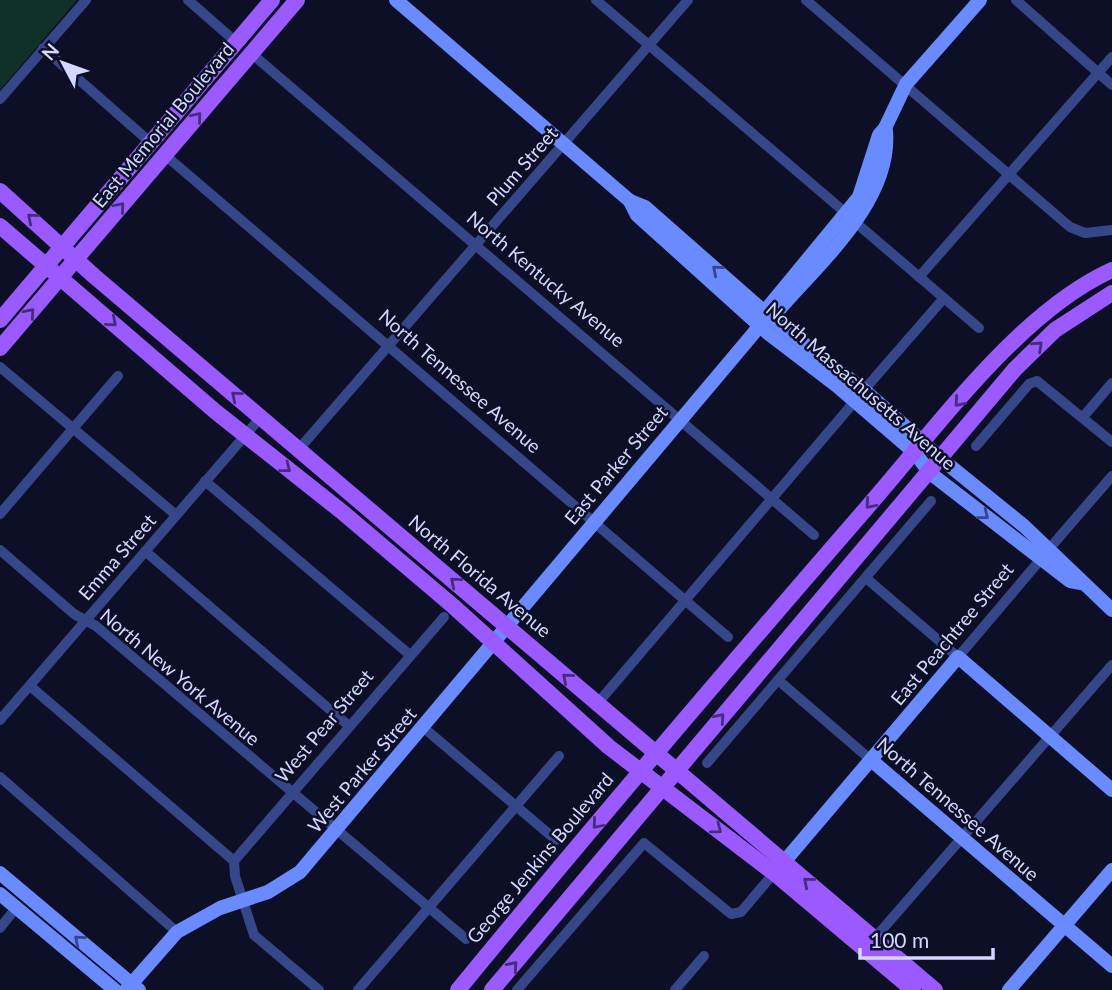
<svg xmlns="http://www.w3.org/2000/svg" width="1112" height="990" font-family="Lato,sans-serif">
<rect width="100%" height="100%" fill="#0d0f26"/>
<!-- green -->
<path fill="#103128" d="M0 0H77L0 90Z"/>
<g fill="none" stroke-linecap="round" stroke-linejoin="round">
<!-- street -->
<g stroke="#354689" stroke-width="10">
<path d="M188 0 236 42"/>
<path d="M596 0 847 214"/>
<path d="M806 0 1070 227 1085 233 1112 230"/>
<path d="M1016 0 1112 85"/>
<path d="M43 48 151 143"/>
<path d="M251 53 814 535"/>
<path d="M0 99 86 0"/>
<path d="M165 155 728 637"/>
<path d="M855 222 979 328"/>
<path d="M919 277 1112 57"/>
<path d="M0 367 176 515"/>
<path d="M864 390 944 298"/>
<path d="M1083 417 1112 383"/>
<path d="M976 446 1029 384 1037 381 1112 442"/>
<path d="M299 449 688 0"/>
<path d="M205 481 410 655"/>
<path d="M0 514 118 376"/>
<path d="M1049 549 1112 476"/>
<path d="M0 550 74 614 96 626 466 939"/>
<path d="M145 551 349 726"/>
<path d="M866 578 958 657 1041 559"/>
<path d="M778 680 871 760"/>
<path d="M30 686 234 861"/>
<path d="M597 704 855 401"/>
<path d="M0 720 261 417"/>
<path d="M424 728 556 840"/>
<path d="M707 763 931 501"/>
<path d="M0 777 177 932"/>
<path d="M234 861 444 617"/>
<path d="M234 861 235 876 254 935 319 990"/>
<path d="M0 928 16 908"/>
<path d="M874 939 1112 665"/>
<path d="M358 990 559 756"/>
<path d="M517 990 644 843 731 914 741 912 774 873"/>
<path d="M675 990 704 956"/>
</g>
<!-- secondary -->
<g stroke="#6a8aff" stroke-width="14">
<path d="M396 0 630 201 645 207 777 323 864 390 950 466 1024 526 1112 610"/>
<path d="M630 201 637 215 769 334 837 386 915 453 930 473 1070 581 1081 583"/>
<path d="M768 314 777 312C819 263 892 201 886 131"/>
<path d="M871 760 1112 966"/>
<path d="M784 862 958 657 1112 790"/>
<path d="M0 873 139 990"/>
<path d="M0 894 115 990"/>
<path d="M126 990 177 932 220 908 268 892 300 872 753 334 768 314 770 305 859 197 879 135 885 128 906 84 980 0"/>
<path d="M1009 990 1112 870"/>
</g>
<!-- primary -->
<g stroke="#9a5aff" stroke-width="16">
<path d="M0 191 94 276 935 990"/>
<path d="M0 226 216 412 341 511 453 606 609 747 774 873 913 990"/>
<path d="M0 320 272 0"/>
<path d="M0 348 297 0"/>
<path d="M458 990C591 828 727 669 864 511 933 433 1017 313 1112 270"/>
<path d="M492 990 1015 369 1055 330 1112 293"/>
</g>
</g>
<!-- one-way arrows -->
<defs><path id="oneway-chevron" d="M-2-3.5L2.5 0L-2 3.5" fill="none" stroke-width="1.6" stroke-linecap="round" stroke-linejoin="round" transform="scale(1.75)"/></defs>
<g stroke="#452d7d">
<use href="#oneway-chevron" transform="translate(197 117) rotate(-50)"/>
<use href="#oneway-chevron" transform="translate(120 207) rotate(-50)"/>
<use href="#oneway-chevron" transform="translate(32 218) rotate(-139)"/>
<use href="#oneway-chevron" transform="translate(30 313) rotate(-49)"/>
<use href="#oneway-chevron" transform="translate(112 322) rotate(41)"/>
<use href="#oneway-chevron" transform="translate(1038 346) rotate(-43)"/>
<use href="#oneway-chevron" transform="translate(236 396) rotate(-140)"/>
<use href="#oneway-chevron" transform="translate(959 402) rotate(131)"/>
<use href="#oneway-chevron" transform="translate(286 468) rotate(38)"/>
<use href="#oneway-chevron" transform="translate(870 504) rotate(131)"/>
<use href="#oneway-chevron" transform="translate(455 582) rotate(-140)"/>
<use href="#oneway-chevron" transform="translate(567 678) rotate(-139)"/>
<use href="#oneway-chevron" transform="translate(720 718) rotate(-49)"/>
<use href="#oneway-chevron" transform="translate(597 824) rotate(130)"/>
<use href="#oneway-chevron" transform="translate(717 829) rotate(37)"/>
<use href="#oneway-chevron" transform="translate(808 882) rotate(-139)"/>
<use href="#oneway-chevron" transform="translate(513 966) rotate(-49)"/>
</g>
<g stroke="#374688">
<use href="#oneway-chevron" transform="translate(717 270) rotate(-139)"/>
<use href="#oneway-chevron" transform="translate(984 515) rotate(38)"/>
<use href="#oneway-chevron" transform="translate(79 940) rotate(-140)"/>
</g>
<g text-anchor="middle" stroke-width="5" stroke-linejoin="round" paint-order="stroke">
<!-- street labels -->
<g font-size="19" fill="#d3d8ff" stroke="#0d0f26">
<text transform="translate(163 125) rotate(-50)" y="7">East Memorial Boulevard</text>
<text transform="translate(522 166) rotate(-49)" y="7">Plum Street</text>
<text transform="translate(546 279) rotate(40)" y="7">North Kentucky Avenue</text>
<text transform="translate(460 381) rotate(41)" y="7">North Tennessee Avenue</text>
<text transform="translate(861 386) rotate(41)" y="7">North Massachusetts Avenue</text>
<text transform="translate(616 465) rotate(-50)" y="7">East Parker Street</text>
<text transform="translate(117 557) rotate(-49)" y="7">Emma Street</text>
<text transform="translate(480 576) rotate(40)" y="7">North Florida Avenue</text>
<text transform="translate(952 634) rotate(-50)" y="7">East Peachtree Street</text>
<text transform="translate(180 677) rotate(40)" y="7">North New York Avenue</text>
<text transform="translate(324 726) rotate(-50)" y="7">West Pear Street</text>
<text transform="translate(362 770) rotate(-50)" y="7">West Parker Street</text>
<text transform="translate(958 809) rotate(41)" y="7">North Tennessee Avenue</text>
<text transform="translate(540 858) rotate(-50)" y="7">George Jenkins Boulevard</text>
</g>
</g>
<!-- north arrow -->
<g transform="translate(63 63) rotate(311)" stroke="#0d0f26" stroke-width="5" paint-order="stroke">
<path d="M0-5L12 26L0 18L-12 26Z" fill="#d3d8ff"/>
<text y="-10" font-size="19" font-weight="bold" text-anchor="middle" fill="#d3d8ff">N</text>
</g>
<!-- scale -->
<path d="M860 948v10h133v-10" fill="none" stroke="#d3d8ff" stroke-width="3.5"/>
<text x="870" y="948" font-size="21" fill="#d3d8ff" stroke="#0d0f26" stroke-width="5" paint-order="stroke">100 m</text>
</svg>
